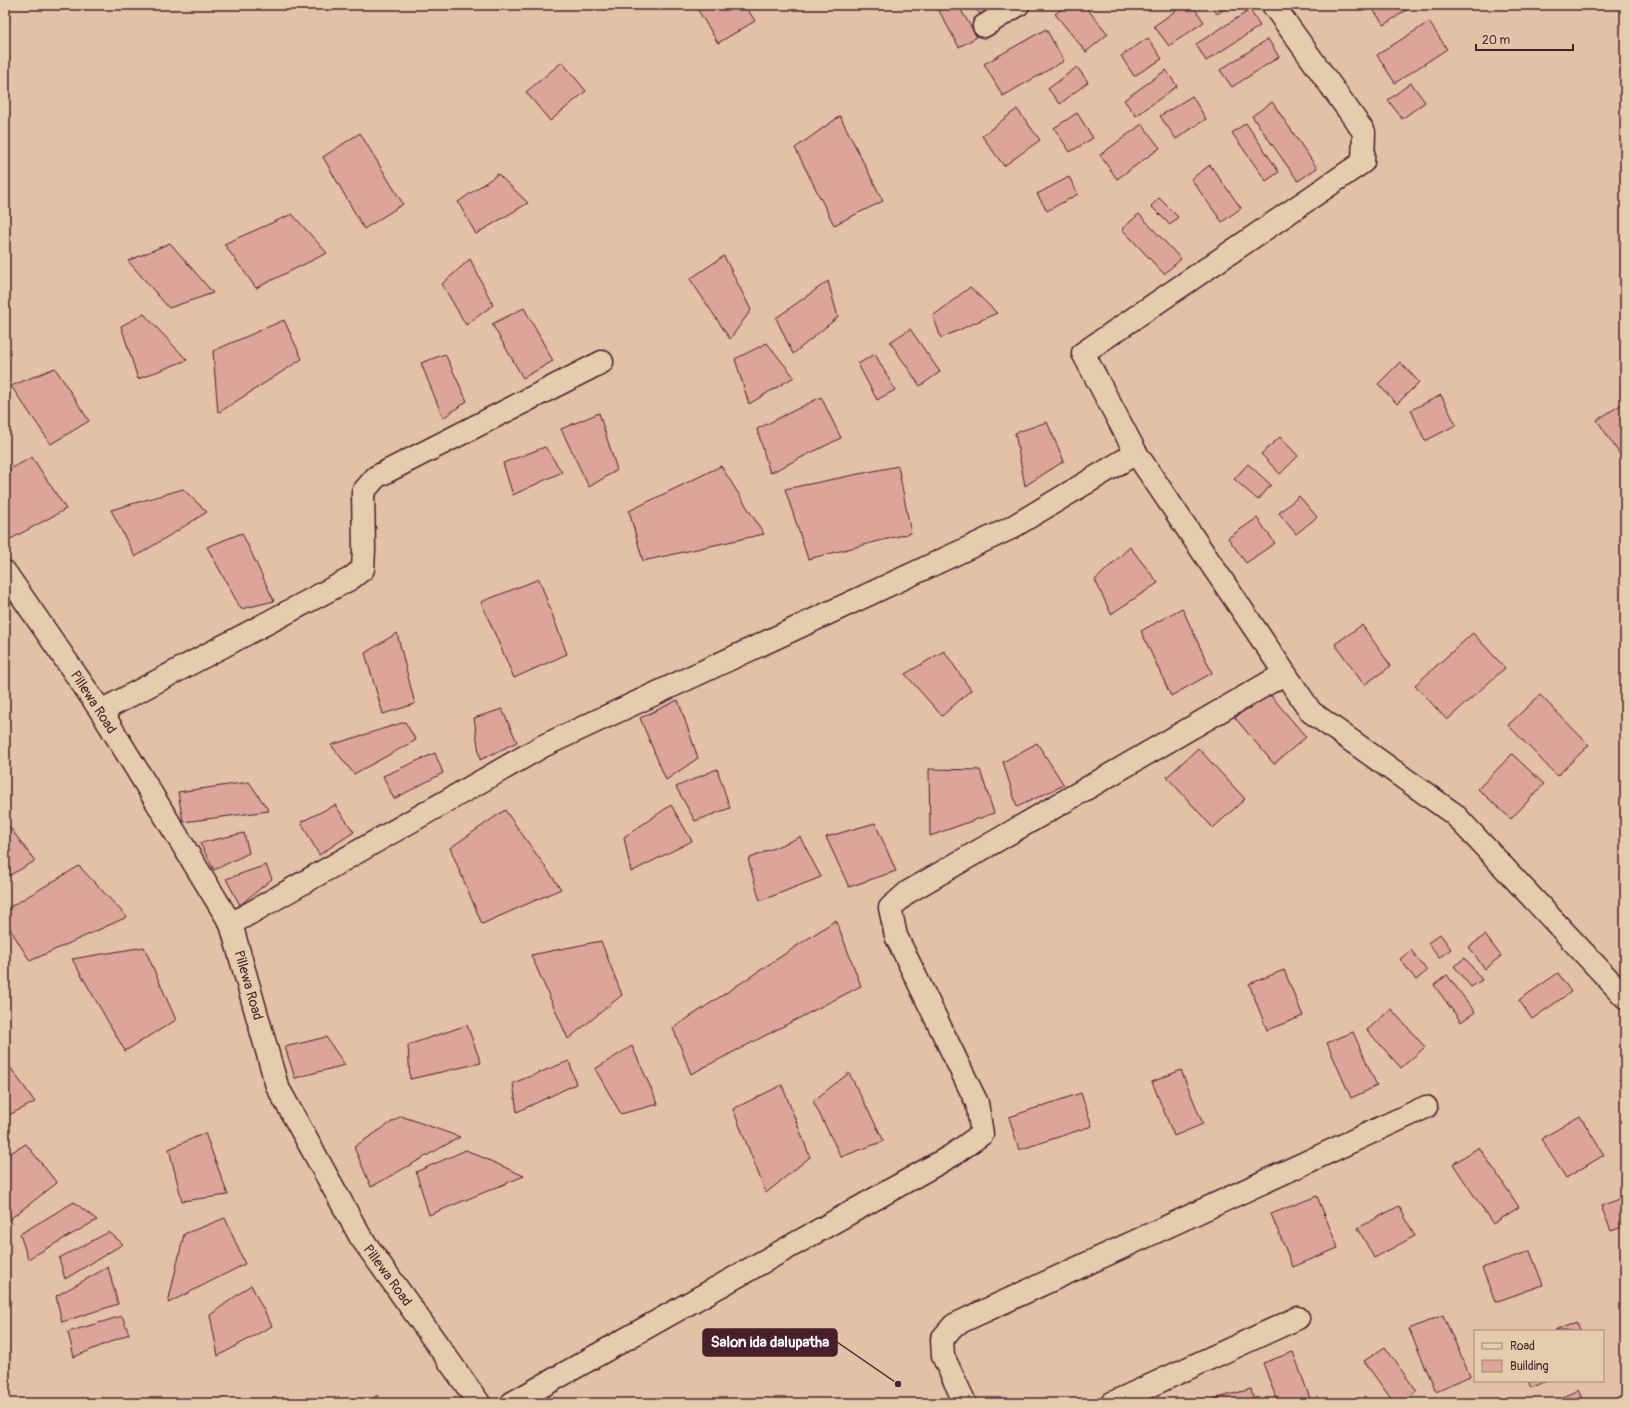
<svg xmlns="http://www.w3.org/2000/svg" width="1630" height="1408" font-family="Pangolin,sans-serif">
<rect width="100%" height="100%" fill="#e2c1a7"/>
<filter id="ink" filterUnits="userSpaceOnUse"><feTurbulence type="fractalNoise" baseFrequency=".025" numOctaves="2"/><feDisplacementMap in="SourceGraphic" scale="8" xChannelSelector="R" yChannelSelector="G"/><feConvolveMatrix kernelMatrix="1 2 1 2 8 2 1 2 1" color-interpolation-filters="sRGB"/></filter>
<g filter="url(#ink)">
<!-- building -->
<g fill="#dda49a" stroke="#4a1f2b">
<path d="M695 5H745L755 21 718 43Z"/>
<path d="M946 5H958L977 37 959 47 938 9Z"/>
<path d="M972 5H992L981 15Z"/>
<path d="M1067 5H1084L1108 34 1086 52 1055 14Z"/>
<path d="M1184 5H1192L1204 22 1169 46 1154 26Z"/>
<path d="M1211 5H1231L1217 14Z"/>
<path d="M1370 5H1414L1384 25Z"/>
<path d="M1250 10 1260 26 1206 61 1196 44Z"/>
<path d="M1429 22 1447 49 1395 83 1377 55Z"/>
<path d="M1046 29 1064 61 1003 96 984 64Z"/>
<path d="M1148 38 1162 59 1134 76 1121 56Z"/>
<path d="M1268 39 1279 57 1232 87 1220 70Z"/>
<path d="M562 62 586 91 550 121 526 92Z"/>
<path d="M1077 67 1088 82 1060 104 1048 89Z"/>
<path d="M1166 70 1177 86 1136 116 1124 100Z"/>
<path d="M1411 83 1425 102 1402 119 1388 100Z"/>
<path d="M1192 96 1206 119 1176 139 1160 116Z"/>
<path d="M1272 102 1317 168 1298 181 1252 116Z"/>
<path d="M1017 109 1040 140 1004 166 982 136Z"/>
<path d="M1077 113 1093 138 1070 152 1054 128Z"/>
<path d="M840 116 883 201 834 225 795 148Z"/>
<path d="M1246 123 1279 172 1266 181 1232 133Z"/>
<path d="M1142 124 1160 148 1117 179 1100 155Z"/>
<path d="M360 133 403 204 364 229 323 157Z"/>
<path d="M1210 165 1241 208 1222 222 1191 179Z"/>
<path d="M498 174 528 203 476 234 458 202Z"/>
<path d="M1069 177 1078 194 1047 211 1037 194Z"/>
<path d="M1159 198 1178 217 1170 225 1151 206Z"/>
<path d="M292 214 327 253 256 288 224 244Z"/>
<path d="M1139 214 1181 259 1164 274 1122 229Z"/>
<path d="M170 243 213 293 169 308 128 261Z"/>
<path d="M724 256 751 310 730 339 690 279Z"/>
<path d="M470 259 493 305 466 325 442 284Z"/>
<path d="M828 281 838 317 793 354 776 318Z"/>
<path d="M970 287 997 313 941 338 933 316Z"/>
<path d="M524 308 553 361 523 378 492 324Z"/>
<path d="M144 314 187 360 138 379 121 326Z"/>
<path d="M284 320 302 359 218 413 213 351Z"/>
<path d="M910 329 940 372 920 386 890 342Z"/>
<path d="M767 343 794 377 749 404 735 359Z"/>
<path d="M445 354 467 401 443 418 421 363Z"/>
<path d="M875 354 895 390 877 400 858 364Z"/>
<path d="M1400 362 1419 382 1397 404 1378 384Z"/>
<path d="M55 368 89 421 51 444 11 386Z"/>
<path d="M1441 395 1456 425 1425 441 1411 410Z"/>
<path d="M821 397 841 438 770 473 757 429Z"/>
<path d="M1625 402V462L1597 420Z"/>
<path d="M599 413 617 470 589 487 561 429Z"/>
<path d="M1047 422 1064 461 1025 486 1015 433Z"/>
<path d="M1280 437 1298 456 1280 474 1261 454Z"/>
<path d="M545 447 562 472 513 495 503 463Z"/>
<path d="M32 457 66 509 5 542V472Z"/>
<path d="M1248 464 1271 485 1258 500 1234 479Z"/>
<path d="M721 466 764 534 643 561 629 511Z"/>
<path d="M898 466 911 533 808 559 785 489Z"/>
<path d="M183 489 207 512 135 557 111 510Z"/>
<path d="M1299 496 1317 517 1296 534 1279 513Z"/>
<path d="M1257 518 1275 543 1246 563 1228 538Z"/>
<path d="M242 533 274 601 241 609 207 547Z"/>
<path d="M1130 547 1158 583 1111 614 1095 580Z"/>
<path d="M539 579 567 654 514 678 481 602Z"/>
<path d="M1182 608 1212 673 1171 696 1141 631Z"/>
<path d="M1362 625 1391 666 1364 685 1335 644Z"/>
<path d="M397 633 415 704 383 714 365 653Z"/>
<path d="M1473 633 1505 668 1447 720 1415 685Z"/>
<path d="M944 651 971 690 942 716 905 674Z"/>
<path d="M1267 691 1306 737 1274 764 1235 718Z"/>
<path d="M1540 695 1589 745 1557 776 1508 725Z"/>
<path d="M678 700 698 758 666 780 640 718Z"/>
<path d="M502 709 517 742 480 760 474 718Z"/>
<path d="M405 722 416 740 354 774 331 745Z"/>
<path d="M1037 743 1064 785 1017 807 1003 762Z"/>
<path d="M1198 748 1245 799 1213 828 1167 777Z"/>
<path d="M435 753 443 773 394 799 383 776Z"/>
<path d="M1512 754 1544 784 1511 819 1478 789Z"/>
<path d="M717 769 730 808 695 821 676 787Z"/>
<path d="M929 769 980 770 994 813 930 836Z"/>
<path d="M249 782 269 811 183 822 178 792Z"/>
<path d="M335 805 354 832 319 855 301 822Z"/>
<path d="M671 805 692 841 631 872 624 837Z"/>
<path d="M505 810 561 889 482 924 450 848Z"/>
<path d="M5 821 35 861 5 878Z"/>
<path d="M875 823 896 871 849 887 826 837Z"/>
<path d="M244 833 249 853 214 870 200 843Z"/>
<path d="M800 837 821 877 760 901 748 859Z"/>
<path d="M266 865 272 879 240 905 226 879Z"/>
<path d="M79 866 127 917 30 961 5 921V910Z"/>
<path d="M836 920 861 986 691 1074 673 1028Z"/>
<path d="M1440 934 1451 949 1439 958 1428 943Z"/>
<path d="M1485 935 1501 956 1485 969 1469 947Z"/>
<path d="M601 941 622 995 568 1039 531 955Z"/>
<path d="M144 947 176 1020 125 1051 72 959Z"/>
<path d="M1411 950 1427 971 1416 980 1400 959Z"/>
<path d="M1465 958 1482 980 1471 987 1454 966Z"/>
<path d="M1284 970 1303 1016 1267 1030 1249 984Z"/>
<path d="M1558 973 1571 992 1532 1019 1519 1000Z"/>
<path d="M1447 975 1475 1012 1461 1022 1434 985Z"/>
<path d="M1391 1009 1425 1047 1401 1068 1367 1030Z"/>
<path d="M467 1025 481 1063 410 1079 408 1045Z"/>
<path d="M1353 1032 1377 1086 1351 1098 1327 1043Z"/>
<path d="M326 1037 345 1065 295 1078 285 1047Z"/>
<path d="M632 1046 658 1104 621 1114 595 1069Z"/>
<path d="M5 1060 35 1102 5 1117Z"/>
<path d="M569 1061 576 1084 517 1112 513 1083Z"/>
<path d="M1181 1070 1203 1124 1174 1136 1152 1082Z"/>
<path d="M849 1073 884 1141 841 1157 813 1101Z"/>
<path d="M782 1085 810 1157 766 1193 733 1109Z"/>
<path d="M1081 1093 1092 1126 1019 1150 1009 1117Z"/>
<path d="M401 1116 460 1137 371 1187 354 1147Z"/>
<path d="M1580 1116 1604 1155 1566 1178 1541 1139Z"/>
<path d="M205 1133 228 1195 182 1201 169 1149Z"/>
<path d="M26 1144 57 1183 6 1222 5 1156Z"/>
<path d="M1479 1147 1519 1207 1493 1224 1453 1164Z"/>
<path d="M466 1150 524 1176 429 1215 416 1172Z"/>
<path d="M1317 1196 1338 1248 1293 1267 1271 1214Z"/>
<path d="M1625 1197V1226L1611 1231 1601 1206Z"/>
<path d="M74 1202 97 1220 28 1259 20 1234Z"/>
<path d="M1399 1206 1415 1236 1374 1258 1358 1228Z"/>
<path d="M225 1218 245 1264 168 1303 184 1234Z"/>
<path d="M109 1232 123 1244 65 1279 59 1258Z"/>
<path d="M1530 1251 1543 1285 1495 1302 1482 1268Z"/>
<path d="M108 1267 118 1304 62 1322 56 1296Z"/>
<path d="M251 1285 272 1326 218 1356 210 1315Z"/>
<path d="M1443 1315 1470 1376 1436 1391 1409 1329Z"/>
<path d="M122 1316 129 1334 74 1357 68 1332Z"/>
<path d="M1576 1322 1580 1331H1555Z"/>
<path d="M1385 1347 1417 1392 1402 1403H1394L1364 1361Z"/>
<path d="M1293 1352 1311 1401 1306 1403H1278L1263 1363Z"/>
<path d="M1528 1381H1547L1531 1388Z"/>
<path d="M1251 1389 1254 1403H1199Z"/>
<path d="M1578 1390 1584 1403H1550Z"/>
<path d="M377 1395 381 1403H367Z"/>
</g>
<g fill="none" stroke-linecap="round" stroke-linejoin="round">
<!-- minor casing -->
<g stroke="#4a1f2b" stroke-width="25">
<g id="minor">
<path d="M1273 5 1364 132 1363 162 1083 353 1136 453 1311 712 1454 814 1625 997"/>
<path d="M984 26 1018 5"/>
<path d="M5 572 101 711 231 924 277 1086 360 1236 479 1403"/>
<path d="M101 711 350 579 363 569 364 549 363 492 376 477 602 362"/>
<path d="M231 924 543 746 1009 529 1136 453"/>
<path d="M512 1403 951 1156 982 1134 977 1103 896 936 890 908 908 892 1284 674"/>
<path d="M965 1403 943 1356 942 1339 954 1325 1426 1107"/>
<path d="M1112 1403 1298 1318"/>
</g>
</g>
<!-- minor -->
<use href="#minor" stroke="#e4cdad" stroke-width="22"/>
</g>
</g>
<g text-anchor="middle" stroke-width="3.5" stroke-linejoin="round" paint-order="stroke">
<!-- street labels -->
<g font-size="14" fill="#4a1f2b" stroke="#e4cdad">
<text transform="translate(94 702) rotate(57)" y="5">Pillewa Road</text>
<text transform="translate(249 985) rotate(74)" y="5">Pillewa Road</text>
<text transform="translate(388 1275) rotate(54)" y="5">Pillewa Road</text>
</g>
</g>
<!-- callouts -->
<path fill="none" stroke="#4a1f2b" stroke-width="1.5" d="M898 1384L837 1342"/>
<circle fill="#4a1f2b" stroke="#e4cdad" stroke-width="1.5" cx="898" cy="1384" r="4"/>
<rect fill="#4a1f2b" stroke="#4a1f2b" stroke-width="1.5" x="703" y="1329" width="134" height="27" rx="4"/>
<g font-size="15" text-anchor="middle" font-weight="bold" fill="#fff">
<text x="770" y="1347">Salon ida dalupatha</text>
</g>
<!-- margin -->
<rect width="1630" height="1408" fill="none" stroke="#e4cdad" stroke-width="20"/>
<rect x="10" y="10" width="1610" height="1388" fill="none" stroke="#4a1f2b" stroke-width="1.5" filter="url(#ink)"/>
<!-- legend -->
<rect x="1474" y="1330" width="130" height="52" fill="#e4cdad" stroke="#a68779"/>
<rect x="1482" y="1343" width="20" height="6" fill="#e4cdad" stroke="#a68779"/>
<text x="1510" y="1350" font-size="12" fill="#4a1f2b">Road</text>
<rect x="1482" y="1360" width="20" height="12" fill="#dda49a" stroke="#a68779"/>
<text x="1510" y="1370" font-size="12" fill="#4a1f2b">Building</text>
<!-- scale -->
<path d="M1476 44v6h97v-6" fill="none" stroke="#4a1f2b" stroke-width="2"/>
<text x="1482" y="44" font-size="12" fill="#4a1f2b" stroke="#e4cdad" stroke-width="3" paint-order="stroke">20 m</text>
</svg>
